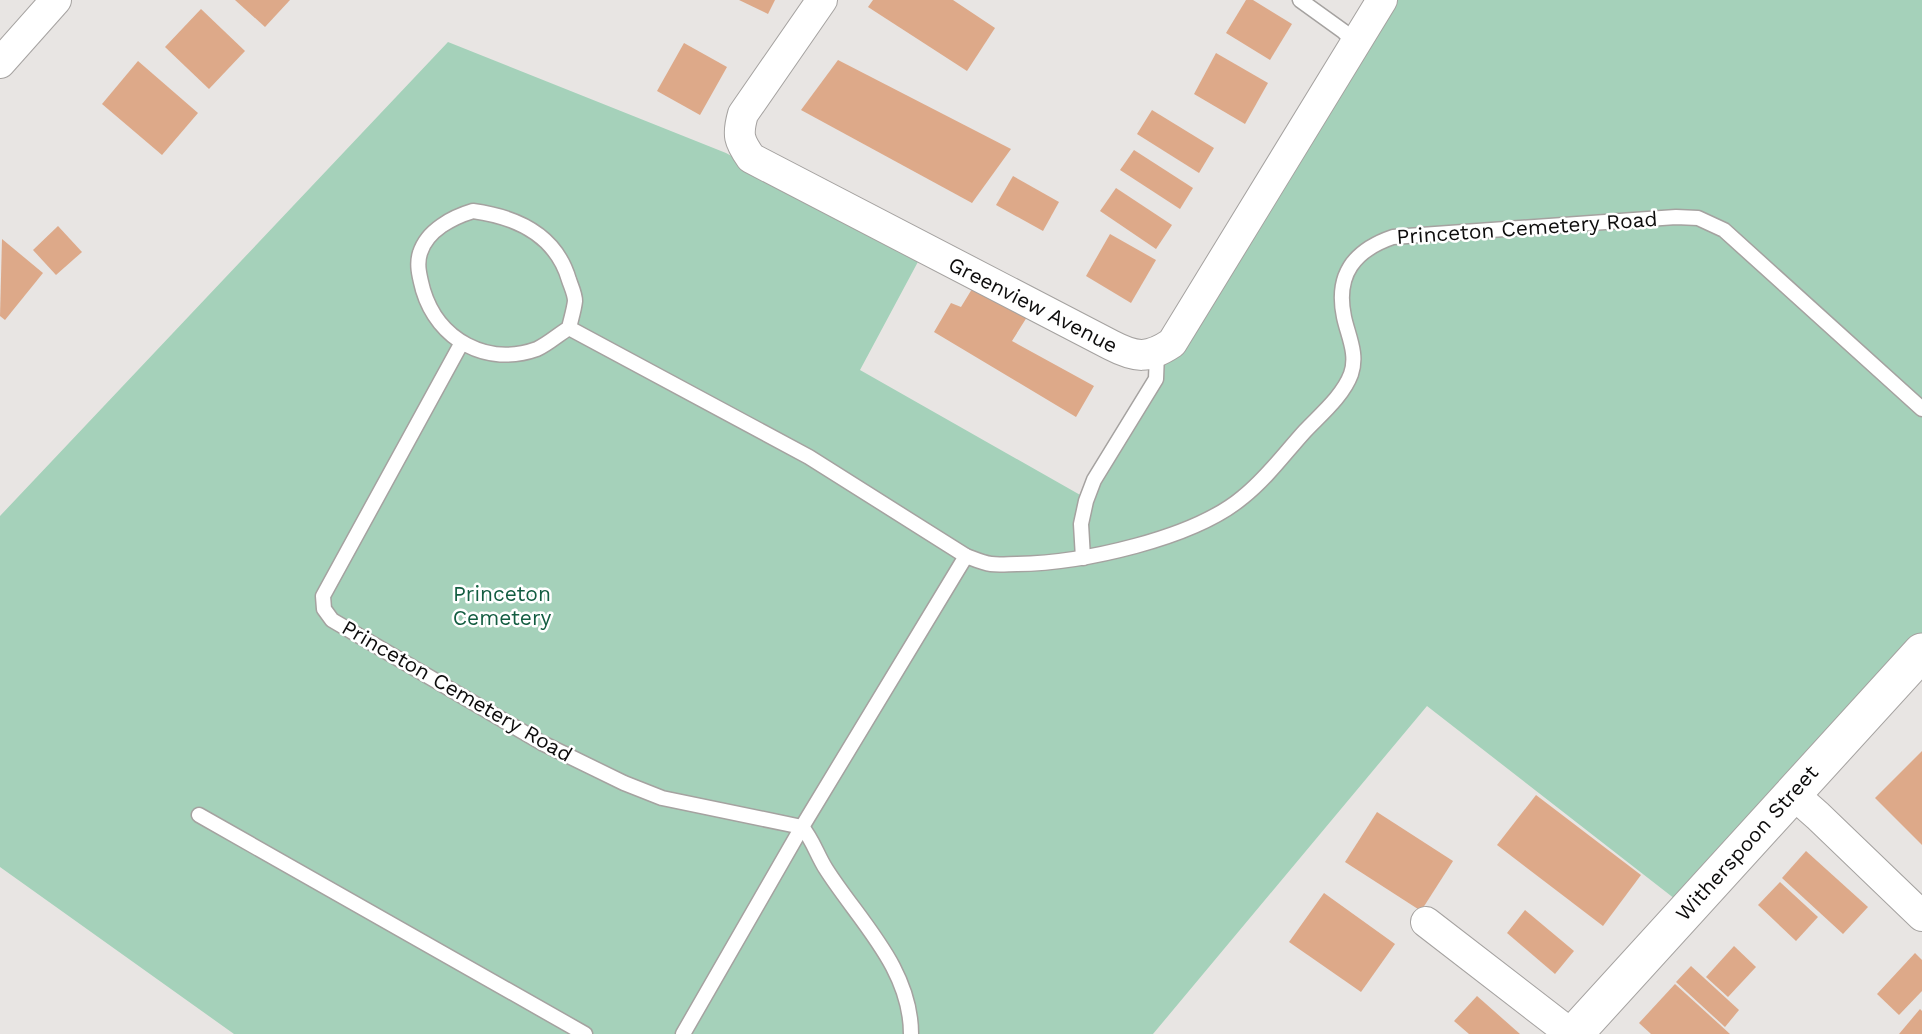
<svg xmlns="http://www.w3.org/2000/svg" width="1922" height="1034" font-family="'Work Sans',sans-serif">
<rect width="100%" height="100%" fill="#e8e5e3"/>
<!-- green -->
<path fill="#a5d1ba" d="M1389 0H1922V651L1693 913 1427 706 1153 1034H234L0 867V516L448 42 726 153 920 258 860 370 1082 496Z"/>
<!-- building -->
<g fill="#dda989">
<path d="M235 0H290L265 27Z"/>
<path d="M739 0H775L768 14Z"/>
<path d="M873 0H953L995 28 967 71 868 7Z"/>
<path d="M1246 0H1253L1292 24 1270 60 1226 33Z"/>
<path d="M201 9 245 51 209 89 165 47Z"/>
<path d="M684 43 727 67 700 115 657 91Z"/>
<path d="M1216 53 1268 83 1245 124 1194 94Z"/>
<path d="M838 60 1011 149 972 203 801 110Z"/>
<path d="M138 61 198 113 162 155 102 104Z"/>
<path d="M1152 110 1214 148 1199 173 1137 134Z"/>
<path d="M1134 150 1193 188 1180 209 1120 170Z"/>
<path d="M1013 176 1059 202 1043 231 996 205Z"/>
<path d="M1116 188 1172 225 1156 249 1100 211Z"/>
<path d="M58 226 82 252 56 275 33 250Z"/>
<path d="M1110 234 1156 260 1131 303 1086 276Z"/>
<path d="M2 239 43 273 5 320 0 316Z"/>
<path d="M972 289 1027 317 1012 341 1094 386 1076 417 934 332 951 303 961 307Z"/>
<path d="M1922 751V845L1875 798Z"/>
<path d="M1536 795 1641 875 1603 926 1497 845Z"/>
<path d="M1377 812 1453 861 1421 911 1345 862Z"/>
<path d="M1806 851 1868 907 1843 934 1782 878Z"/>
<path d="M1780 882 1818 917 1796 941 1758 905Z"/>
<path d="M1324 893 1395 944 1361 992 1289 942Z"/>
<path d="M1525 910 1574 951 1555 974 1507 933Z"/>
<path d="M1734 946 1756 967 1728 997 1706 977Z"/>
<path d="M1915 953 1922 960V991L1899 1015 1877 994Z"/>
<path d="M1691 966 1739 1010 1725 1027 1676 982Z"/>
<path d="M1675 984 1730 1034H1651L1639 1023Z"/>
<path d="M1477 996 1520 1034H1469L1454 1021Z"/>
<path d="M1920 1009 1922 1011V1034H1899Z"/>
</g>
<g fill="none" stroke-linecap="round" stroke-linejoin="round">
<!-- service casing -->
<g stroke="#a5a2a0" stroke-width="17">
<g id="service">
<path d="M1300 0 1343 31 1355 43"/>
<path d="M473 211C517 217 556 235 569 280 571 286 575 294 575 301 574 310 571 319 569 328 559 334 548 344 537 349 487 367 438 340 423 290 420 278 416 265 420 253 427 230 453 217 473 211Z"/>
<path d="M569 328 809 457 966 556C974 559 983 563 991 564 999 565 1009 564 1017 564 1082 563 1193 539 1243 497 1266 479 1285 453 1305 431 1320 415 1343 396 1351 374 1358 354 1348 336 1344 317 1335 274 1355 250 1393 237L1676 217 1698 218 1724 230 1922 409"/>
<path d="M461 344 323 596 324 609 332 620 542 743 624 783 662 798 802 827C813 840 817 855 826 869 859 921 911 968 911 1034"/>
<path d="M1083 558 1081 524 1086 501 1094 480 1156 379 1157 353"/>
<path d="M199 815 585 1034"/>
<path d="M683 1034 802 827 966 556"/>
</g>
</g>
<!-- minor casing -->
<g stroke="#a5a2a0" stroke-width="32">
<g id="minor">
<path d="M822 0 743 114C737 135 739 141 751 158L1111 345C1136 358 1148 359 1172 343L1382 0"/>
<path d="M0 63 56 0"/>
<path d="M1792 793 1818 816 1922 916"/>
<path d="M1426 922 1571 1034"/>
</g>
</g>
<!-- tertiary casing -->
<g stroke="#a5a2a0" stroke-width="39">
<path id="tertiary" d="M1574 1034 1922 652"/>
</g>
<!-- service -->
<use href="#service" stroke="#fff" stroke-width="14"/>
<!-- minor -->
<use href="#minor" stroke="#fff" stroke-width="30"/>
<!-- tertiary -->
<use href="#tertiary" stroke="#fff" stroke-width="37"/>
</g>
<g text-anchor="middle" stroke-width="5" stroke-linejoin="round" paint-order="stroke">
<!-- street labels -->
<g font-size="21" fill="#0d0c0c" stroke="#fff">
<text transform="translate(1527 228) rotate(-4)" y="7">Princeton Cemetery Road</text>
<text transform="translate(1033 305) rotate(27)" y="7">Greenview Avenue</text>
<text transform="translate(457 691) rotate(30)" y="7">Princeton Cemetery Road</text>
<text transform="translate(1747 843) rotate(-48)" y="7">Witherspoon Street</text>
</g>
<!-- park labels -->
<g font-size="21" fill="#135d41" stroke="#fff">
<text x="502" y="601">Princeton<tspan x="502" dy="24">Cemetery</tspan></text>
</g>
</g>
</svg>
